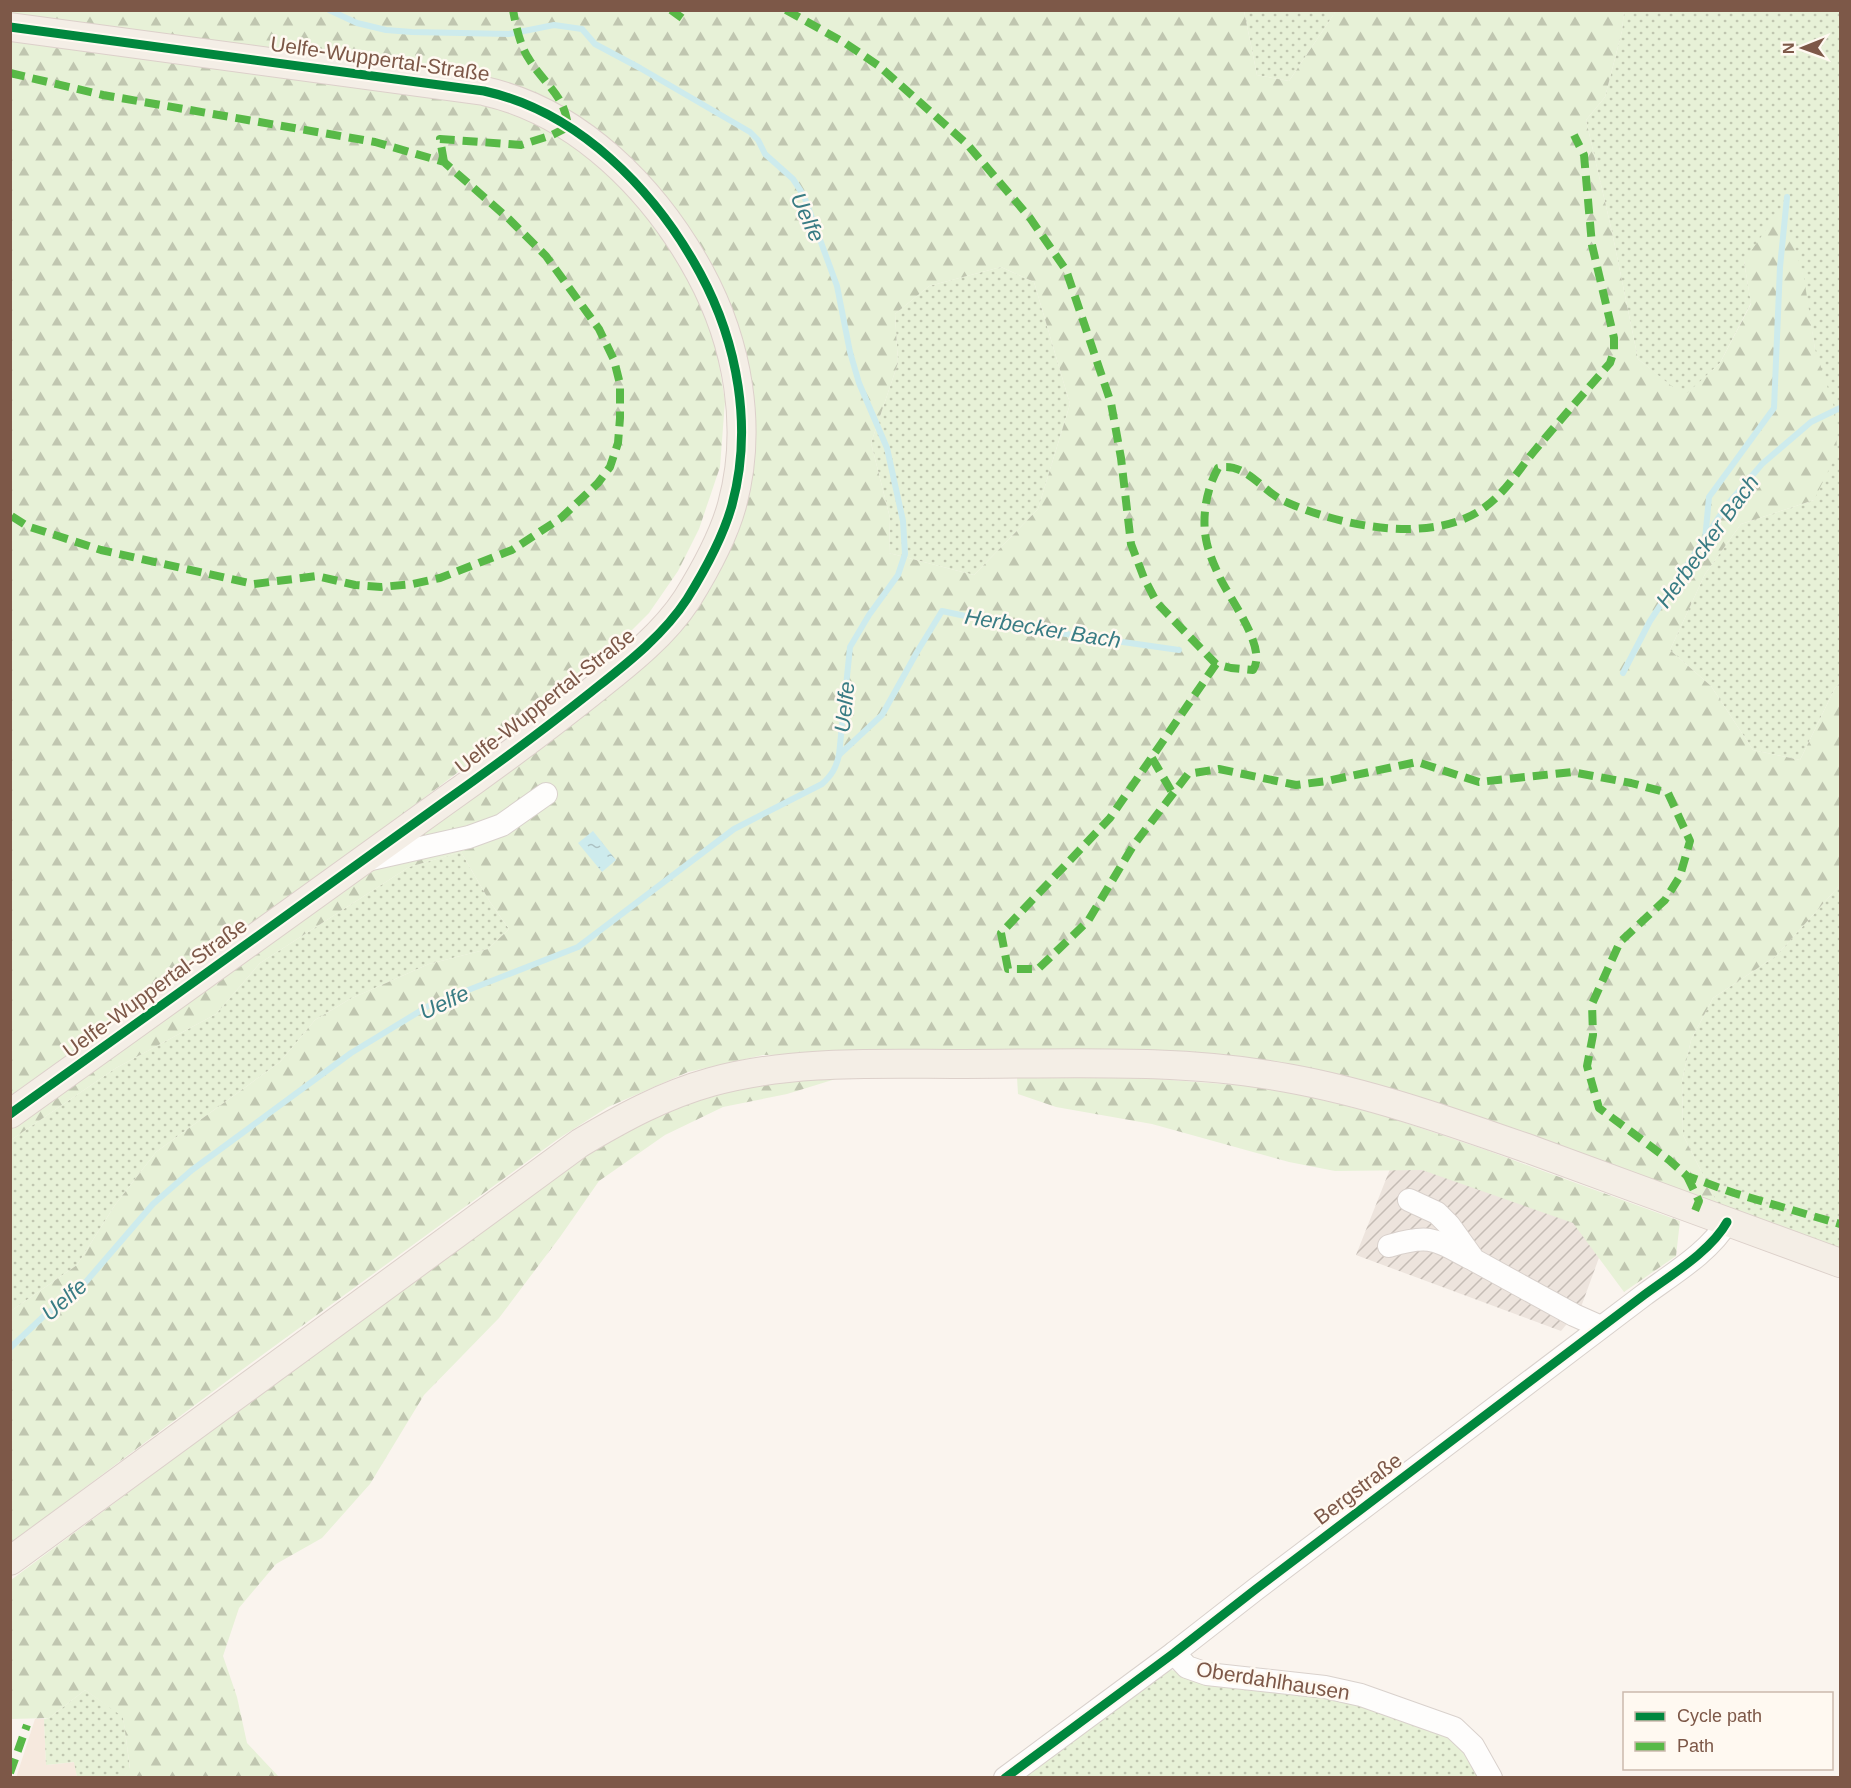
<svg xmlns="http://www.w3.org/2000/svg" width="1851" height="1788" font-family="Arial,sans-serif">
<defs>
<pattern id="industrial-furrows" width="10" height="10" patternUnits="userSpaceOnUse" patternTransform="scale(1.5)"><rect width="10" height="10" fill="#ede4dd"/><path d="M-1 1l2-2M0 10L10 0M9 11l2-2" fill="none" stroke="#c5bcb5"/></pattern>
<pattern id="grass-dots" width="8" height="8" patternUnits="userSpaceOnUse" patternTransform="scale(1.5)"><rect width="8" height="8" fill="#e7f1d7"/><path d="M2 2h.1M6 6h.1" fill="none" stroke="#c0c6b0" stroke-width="1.8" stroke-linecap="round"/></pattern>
<pattern id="forest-firs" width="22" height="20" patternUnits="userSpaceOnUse" patternTransform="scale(1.5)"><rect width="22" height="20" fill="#e7f1d7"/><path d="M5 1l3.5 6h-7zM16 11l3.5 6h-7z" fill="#c0c6b0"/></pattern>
<pattern id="water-ripples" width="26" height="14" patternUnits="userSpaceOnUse" patternTransform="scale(1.5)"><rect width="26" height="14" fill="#cdebed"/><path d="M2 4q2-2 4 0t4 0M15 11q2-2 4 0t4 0" fill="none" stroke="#acc1c2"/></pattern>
</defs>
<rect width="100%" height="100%" fill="#faf4ee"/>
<!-- residential -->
<path fill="#f6e9de" d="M35 1719H44L46 1765 75 1762 77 1777 16 1778Z"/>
<!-- industrial -->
<path fill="url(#industrial-furrows)" d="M1398 1149 1612 1222 1581 1307 1561 1331 1356 1255Z"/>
<!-- grass -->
<g fill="url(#grass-dots)">
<path d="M1244 11H1336L1289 81 1257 75Z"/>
<path d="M1624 11H1840V683L1835 688 1800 760 1753 750 1711 686 1670 650 1705 574 1741 524 1814 500 1815 349 1802 272 1744 261 1751 303 1720 363 1684 397 1638 359 1612 232 1586 120 1605 97 1622 31Z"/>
<path d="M1001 267 1034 282 1070 404 1038 509 974 575 889 553 890 518 871 443 898 363 895 314 929 286Z"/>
<path d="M461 852 490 902 509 929 488 949 429 964 350 999 315 1020 280 1062 156 1152 115 1205 77 1265 11 1311V1140L116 1068 216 1014 260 963 409 867Z"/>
<path d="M1840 885V1251L1719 1207 1683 1135 1682 1081 1691 1040 1713 998 1776 956Z"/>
<path d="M1161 1667 1196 1677 1264 1682 1453 1729 1489 1778H1010Z"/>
<path d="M85 1690 123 1716 130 1769 124 1777H77L74 1762 46 1765 44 1719 49 1718Z"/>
</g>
<!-- forest -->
<g fill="url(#forest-firs)" fill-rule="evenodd">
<path d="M11 11H1244L1257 75 1289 81 1336 11H1624L1622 31 1605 97 1586 120 1612 232 1638 359 1684 396 1720 363 1751 304 1744 261 1782 207 1804 278 1815 349 1835 410 1837 453 1814 500 1741 524 1705 574 1670 650 1711 686 1753 750 1800 760 1835 688 1840 683V885L1776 956 1713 998 1691 1040 1682 1081 1683 1135 1719 1207 1169 1051 763 1055 688 1072 608 1107 558 1139 243 1369 11 1543V1311L77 1265 115 1205 156 1152 280 1062 315 1020 350 999 429 964 488 949 509 929 490 902 461 852 409 867 260 963 216 1014 116 1068 11 1140 10 1114 582 699 712 555 739 387 662 214 525 103 11 27ZM1001 267 1034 282 1070 404 1038 509 974 575 889 553 890 518 871 443 898 363 895 314 929 286Z"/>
<path d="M11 33 523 105 620 175 696 285 715 340 725 401 720 467 699 529 678 571 649 613 618 644 589 670 502 739 326 872 11 1095Z"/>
<path d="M855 1073 787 1094 723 1107 665 1135 599 1181 560 1237 499 1318 424 1395 370 1484 322 1538 276 1564 239 1608 223 1656 237 1697 247 1743 279 1777H124L130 1768 123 1717 85 1690 49 1718 11 1719V1580L579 1157 625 1129 688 1102 764 1082Z"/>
<path d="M1017 1077 1145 1078 1275 1088 1382 1115 1486 1150 1680 1221 1676 1256 1624 1292 1573 1223 1422 1170 1335 1171 1289 1162 1152 1124 1056 1107 1018 1094Z"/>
</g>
<!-- water -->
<path fill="url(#water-ripples)" d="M593 831 616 860 602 872 578 843Z"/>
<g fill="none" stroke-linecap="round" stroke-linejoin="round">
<!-- stream -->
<g stroke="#cdebed" stroke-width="6">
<path d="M1705 540 1709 497 1774 408 1780 267 1787 197"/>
<path d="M1623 673 1650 621 1727 505 1762 464 1811 422 1840 408"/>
<path d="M839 755 882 715 917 652 942 611 1017 627 1179 650"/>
<path d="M10 1348 46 1314 72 1298 153 1204 192 1170 351 1053 430 1005 578 947 734 829 822 784C832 775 836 768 839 755L850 647 869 615 898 575 905 554 903 521 887 448 859 383 850 352 837 286 804 196 793 179 765 154 758 140 750 132 640 68 595 44 582 29 554 25 509 34 412 32 386 30 357 23 329 10"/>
</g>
<!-- minor casing -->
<g stroke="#d9d1cc" stroke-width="24">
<g id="minor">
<path d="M367 860 469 837 502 825 546 794"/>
<path d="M1409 1200 1437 1213 1449 1225 1474 1260 1574 1315 1601 1327"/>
<path d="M1389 1246C1430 1234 1434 1239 1470 1258"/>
<path d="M1174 1653 1187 1667 1207 1674 1325 1687 1361 1695 1454 1728 1473 1746 1491 1778"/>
<path d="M1005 1778 1174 1653 1256 1589 1644 1295C1671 1275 1711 1251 1727 1222"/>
</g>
</g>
<!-- major casing -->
<g stroke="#dcd0ca" stroke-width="30">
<g id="major">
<path d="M10 27 484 91C579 112 655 190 700 273 738 343 753 428 732 505 723 538 705 570 687 599 663 636 625 665 591 692 542 731 492 768 441 804 298 907 154 1011 10 1114"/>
<path d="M10 1561 580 1143C622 1118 664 1095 711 1082 790 1060 877 1064 959 1064 1068 1064 1179 1058 1287 1078 1371 1093 1452 1122 1532 1150 1635 1187 1737 1226 1840 1263"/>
</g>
</g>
<!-- minor -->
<use href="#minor" stroke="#fefdfc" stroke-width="22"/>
<!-- major -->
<use href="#major" stroke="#f4eee6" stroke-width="28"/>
<!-- quiet -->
<g stroke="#58b947" stroke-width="8" stroke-dasharray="15 8" stroke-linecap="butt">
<path d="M671 10 682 18"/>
<path d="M786 10 845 43 879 66 967 144 1030 218 1066 270 1111 403 1121 458 1131 544 1144 578 1157 603 1216 664 1231 668 1253 670C1268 649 1230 599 1220 578 1215 567 1210 556 1207 544 1201 519 1206 490 1218 468 1245 461 1262 491 1284 501 1339 526 1433 546 1485 507 1506 492 1519 469 1536 449 1560 420 1585 392 1610 363L1614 351V338L1592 245 1584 155 1574 135"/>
<path d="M10 73 103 95 375 142 444 162 509 219 546 256 599 329 614 360 620 384V418L618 443 610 467 598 483 561 518 512 550 440 578 413 584 381 587 355 585 317 576 254 584 101 550 27 526 10 515"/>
<path d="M444 162 440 139 521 145 552 135 568 127C565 95 544 84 529 59 520 46 516 26 513 10"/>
<path d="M1216 664 1110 818 1001 933 1008 969H1038L1088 921 1133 846 1188 774 1219 769 1296 785 1327 781 1417 762 1479 782 1572 772 1631 783 1668 793 1690 841 1680 876 1665 900 1620 942 1592 1004 1593 1035 1587 1066 1599 1108 1669 1160 1687 1176 1734 1193 1840 1224"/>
<path d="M1152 758 1173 794"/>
<path d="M1687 1176 1699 1201 1695 1211"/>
<path d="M10 1773 27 1725"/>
</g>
<!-- cycleway casing -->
<g stroke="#fff9f1" stroke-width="13">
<g id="cycleway">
<path d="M10 27 484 91C579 112 655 190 700 273 738 343 753 428 732 505 723 538 705 570 687 599 663 636 625 665 591 692 542 731 492 768 441 804 298 907 154 1011 10 1114"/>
<path d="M1005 1778 1174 1653 1256 1589 1644 1295C1671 1275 1711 1251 1727 1222"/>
</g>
</g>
<!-- cycleway -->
<use href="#cycleway" stroke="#00873e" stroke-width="9"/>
</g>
<g text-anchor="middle" stroke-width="5" stroke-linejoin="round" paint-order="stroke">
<!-- street labels -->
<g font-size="21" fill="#7d5848" stroke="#fff9f1">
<text transform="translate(380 59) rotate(8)" y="7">Uelfe-Wuppertal-Straße</text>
<text transform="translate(545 701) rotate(-38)" y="7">Uelfe-Wuppertal-Straße</text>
<text transform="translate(155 988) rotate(-36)" y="7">Uelfe-Wuppertal-Straße</text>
<text transform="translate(1358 1489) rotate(-37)" y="7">Bergstraße</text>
<text transform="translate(1273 1681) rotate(9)" y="7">Oberdahlhausen</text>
</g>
<!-- water labels -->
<g font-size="22" font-style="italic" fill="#397c84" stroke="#fff9f1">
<text transform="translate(808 217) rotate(65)" y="8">Uelfe</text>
<text transform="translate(1707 541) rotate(-54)" y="8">Herbecker Bach</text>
<text transform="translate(1043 628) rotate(9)" y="8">Herbecker Bach</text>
<text transform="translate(844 707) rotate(-84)" y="8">Uelfe</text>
<text transform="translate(444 1002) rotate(-25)" y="8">Uelfe</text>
<text transform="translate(64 1299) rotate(-41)" y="8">Uelfe</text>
</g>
</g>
<!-- border -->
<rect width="1851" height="1788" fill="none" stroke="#7d5848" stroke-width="24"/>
<!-- legend -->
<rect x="1623" y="1692" width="210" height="78" fill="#fff9f1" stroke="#cbb9ad" stroke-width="1.5"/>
<rect x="1635" y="1712" width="30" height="9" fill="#00873e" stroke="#cbb9ad" stroke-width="1.5"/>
<text x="1677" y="1722" font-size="18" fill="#7d5848">Cycle path</text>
<rect x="1635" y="1742" width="30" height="9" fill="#58b947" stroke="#cbb9ad" stroke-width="1.5"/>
<text x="1677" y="1752" font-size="18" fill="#7d5848">Path</text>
<!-- north arrow -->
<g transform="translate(1803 48) rotate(269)" stroke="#fff9f1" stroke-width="4.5" paint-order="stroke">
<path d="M0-4.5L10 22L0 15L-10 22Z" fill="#7d5848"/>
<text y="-9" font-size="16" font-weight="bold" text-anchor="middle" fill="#7d5848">N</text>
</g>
</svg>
